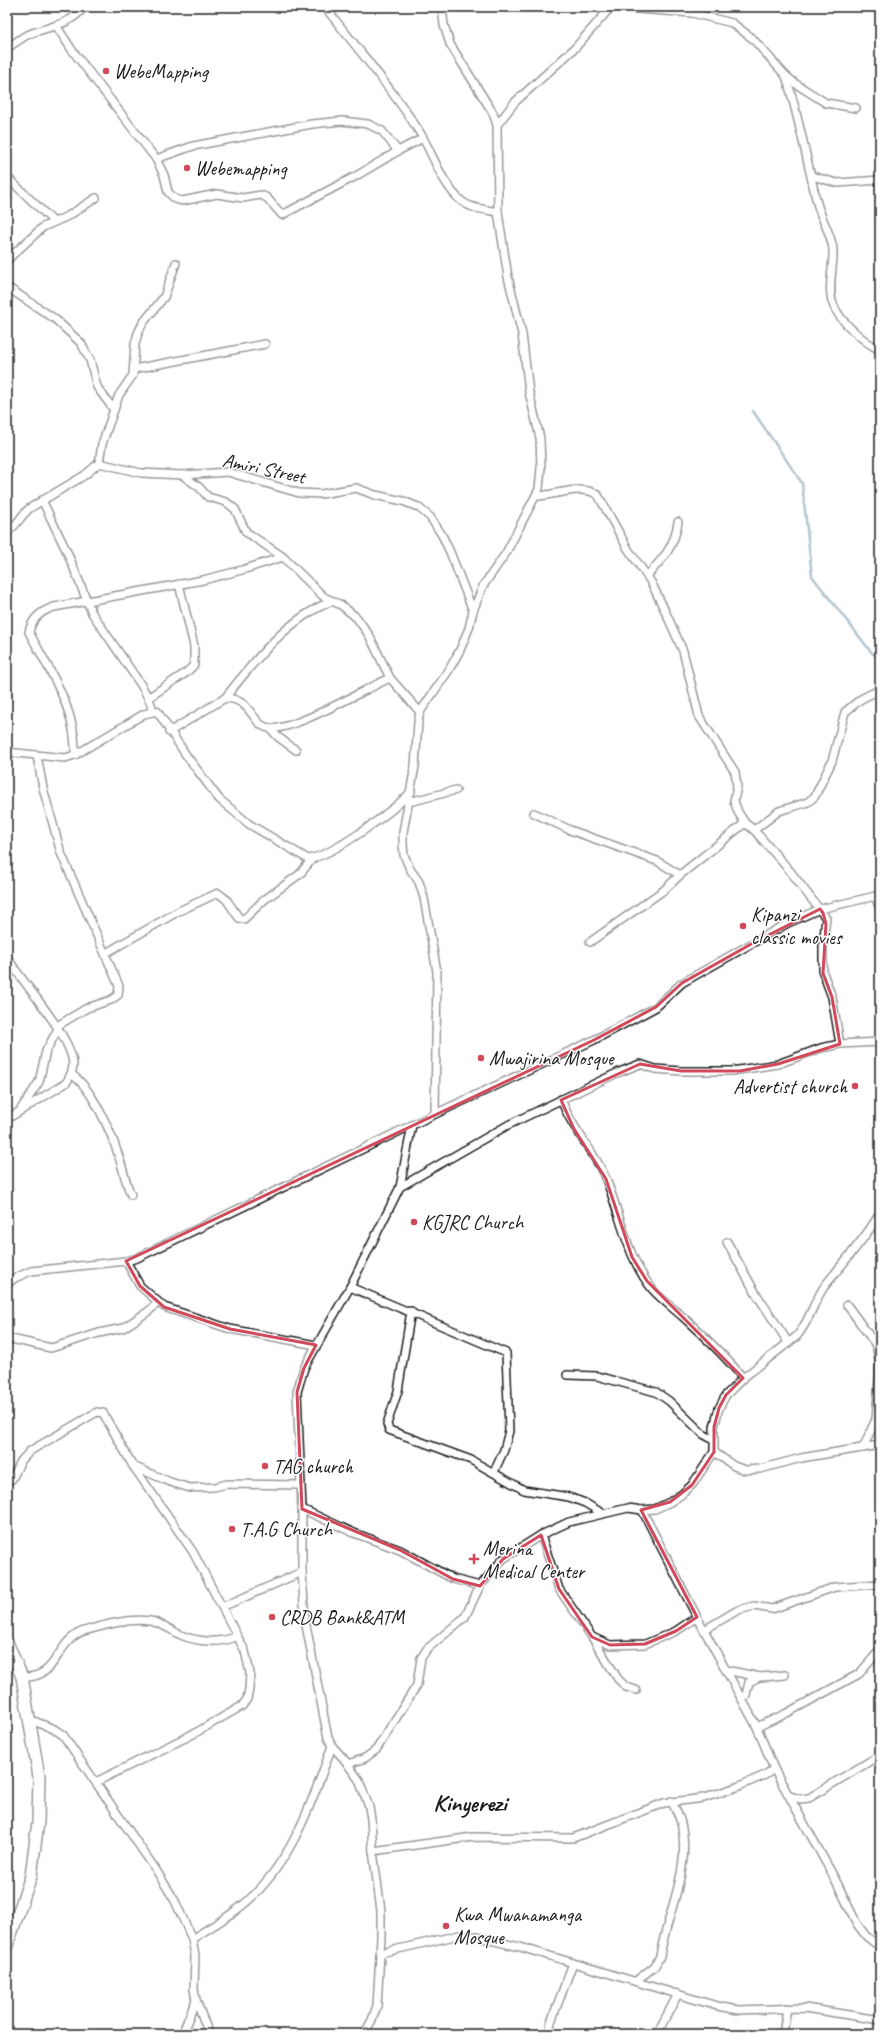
<svg xmlns="http://www.w3.org/2000/svg" width="887" height="2041" font-family="Caveat,sans-serif">
<rect width="100%" height="100%" fill="#fff"/>
<filter id="ink" filterUnits="userSpaceOnUse"><feTurbulence type="fractalNoise" baseFrequency=".025" numOctaves="2"/><feDisplacementMap in="SourceGraphic" scale="8" xChannelSelector="R" yChannelSelector="G"/><feConvolveMatrix kernelMatrix="1 2 1 2 8 2 1 2 1" color-interpolation-filters="sRGB"/></filter>
<g filter="url(#ink)">
<g fill="none" stroke-linecap="round" stroke-linejoin="round">
<!-- stream -->
<path stroke="#5a8194" stroke-width="2.5" d="M753 411 802 483 812 576 872 653 880 659"/>
<!-- street casing -->
<g stroke="#1c1c1c" stroke-width="10">
<g id="street">
<path d="M325 7C356 47 389 85 417 128 432 150 439 179 458 198 469 209 483 209 498 212"/>
<path d="M442 7 444 25 450 44 493 113 497 125"/>
<path d="M610 7 692 13 732 23 752 38 786 76 796 84 826 103 856 108"/>
<path d="M57 27 72 50 156 159 164 175 168 192 175 199 182 201 217 194 243 198 261 195 267 198 282 215 356 176 398 151 423 138"/>
<path d="M7 48C13 44 19 40 25 36 46 26 69 27 84 7"/>
<path d="M786 76C799 118 807 161 817 203 821 219 831 233 833 249 834 265 827 290 833 304 839 321 864 342 880 350"/>
<path d="M156 159 193 146 312 124 342 121 368 124 382 131 398 151"/>
<path d="M812 176 837 183 880 180"/>
<path d="M7 177 54 222"/>
<path d="M7 260 43 227 68 216 96 198"/>
<path d="M7 287 55 319 81 343 90 360 97 387 114 410"/>
<path d="M134 369 265 344"/>
<path d="M99 463 102 444 119 395 133 375 135 344 138 333 143 323 164 297 176 263"/>
<path d="M182 475 199 487 208 497 226 502 235 509 246 532 283 557 324 597 341 605 357 618 369 635 390 678 420 712"/>
<path d="M536 496C556 496 581 483 598 495L628 549 651 582 665 611 683 651 699 716 735 772 737 786 734 801 738 812 745 823 754 830 790 871 826 918 823 945V973L832 997 840 1044"/>
<path d="M42 500 68 554 92 613 141 685 149 699 152 707 151 711"/>
<path d="M7 532C17 526 21 515 30 508L85 475 99 463 141 473 182 475 228 472 299 493 321 494 356 488 375 495 403 501 418 507 430 517 442 535 450 552 473 611"/>
<path d="M647 576C664 557 674 548 678 522"/>
<path d="M148 698 187 672 194 665V646L179 584"/>
<path d="M225 698C255 660 287 619 332 601"/>
<path d="M270 728 278 737 296 750"/>
<path d="M169 732 225 698C253 699 251 725 269 728 290 733 367 688 390 678"/>
<path d="M7 752 65 758 75 755 144 714 157 711 186 755 219 799 249 824 308 859C333 856 393 811 411 792"/>
<path d="M75 755C77 710 49 670 29 632 32 618 41 611 54 607L203 580 242 570 283 557"/>
<path d="M37 756 43 788 61 853 119 986 118 995 111 1000 87 1008 57 1026"/>
<path d="M409 802 456 790"/>
<path d="M534 813 570 830 657 861 680 875"/>
<path d="M754 830 779 811 808 802 815 796 832 761 845 712 861 699 877 691"/>
<path d="M875 897 880 908"/>
<path d="M590 942 664 890 680 875 745 823"/>
<path d="M106 953 179 911 218 893 226 899 239 918 244 919 264 900 300 874 313 858"/>
<path d="M7 957C23 984 71 1035 73 1064 73 1072 70 1077 66 1083L7 1119"/>
<path d="M72 1075C91 1086 111 1132 118 1154 123 1168 125 1181 131 1195"/>
<path d="M561 1099C572 1130 594 1150 606 1179 621 1216 627 1259 653 1290 662 1300 673 1308 683 1317 703 1335 725 1356 743 1378"/>
<path d="M21 1109 39 1082 46 1051 58 1029"/>
<path d="M435 1114 437 972 424 898 419 882 410 869 404 855 403 844V832L415 766 418 722 420 712 449 670 460 650 469 628 473 611 483 586 506 553 539 489 541 468 540 438 529 392 522 334 508 277 498 212 497 125 515 102 575 48 611 7"/>
<path d="M400 1187 508 1125 617 1073 640 1064 655 1069 681 1071H732L778 1064 821 1048 840 1044 880 1042"/>
<path d="M727 1242 755 1292 788 1342"/>
<path d="M126 1261 140 1286 164 1307 230 1329 316 1345"/>
<path d="M7 1284 15 1278 31 1271 126 1261 137 1258 435 1114 594 1040 656 1007 682 983 788 923 820 909 880 895"/>
<path d="M350 1287 506 1353 509 1431 504 1450 494 1472"/>
<path d="M847 1305 876 1345 880 1364 876 1419 863 1448"/>
<path d="M411 1311 398 1391 387 1424 389 1430 471 1460 524 1490 569 1497 585 1503 602 1513"/>
<path d="M7 1338 51 1348 99 1333 123 1328 149 1311 158 1302"/>
<path d="M567 1375 597 1376 656 1392 669 1401 703 1434 714 1440"/>
<path d="M714 1452 734 1466 745 1470 760 1469 801 1458 880 1445"/>
<path d="M133 1466 170 1482 190 1488 214 1487 227 1484 300 1485"/>
<path d="M7 1482 12 1479 21 1461 30 1451 97 1412 103 1413 133 1466 193 1552 245 1651 250 1673 249 1689 247 1699 242 1706 197 1732 96 1782"/>
<path d="M302 1509 354 1533 400 1550 453 1579 480 1586"/>
<path d="M642 1510 697 1617 757 1727 774 1769 835 1879 857 1924 866 1936 880 1947"/>
<path d="M541 1535 559 1589 592 1637 610 1645 645 1644 676 1631 697 1617"/>
<path d="M222 1607 302 1572"/>
<path d="M704 1630 738 1610 754 1606 772 1609 835 1587 880 1584"/>
<path d="M592 1637 618 1679 626 1687 636 1690"/>
<path d="M726 1670 760 1677 785 1675"/>
<path d="M22 1677C60 1679 54 1641 84 1631 105 1625 129 1618 150 1621 162 1623 170 1630 181 1635 197 1642 221 1644 237 1636"/>
<path d="M742 1698 746 1695 749 1682 759 1677"/>
<path d="M31 1720 54 1729 63 1735 156 1870 175 1901 192 1939 195 1956 194 1989 196 2000 209 2034"/>
<path d="M757 1727 785 1714 859 1674 880 1650"/>
<path d="M348 1764 365 1758 376 1750 417 1685 421 1658 427 1649 465 1617 480 1586 503 1559 541 1535 569 1522 628 1508 642 1510 655 1509 670 1502 682 1494 692 1485 714 1452V1427L719 1408 726 1395 743 1378 797 1336C809 1322 813 1303 824 1287 843 1262 865 1240 880 1213"/>
<path d="M790 1796 800 1799 809 1798 880 1755"/>
<path d="M373 1851 473 1837 573 1838 664 1803 704 1798 737 1787 765 1775 774 1769"/>
<path d="M192 1939C212 1926 236 1913 254 1895 295 1854 313 1799 332 1746"/>
<path d="M381 1953 459 1935H469L520 1947 717 2006 739 2010 805 2008 880 2020"/>
<path d="M636 1981 655 1966 660 1956C667 1913 692 1867 681 1823 679 1815 675 1808 671 1801"/>
<path d="M182 2034 196 2000"/>
<path d="M364 2034 372 2020 377 2006 381 1937V1911L373 1851 371 1819 369 1807 359 1780 344 1759 332 1746 328 1738 305 1620 302 1572V1509L297 1392 304 1368 350 1287 400 1187 412 1125"/>
<path d="M549 2034 551 2022 573 1963"/>
<path d="M657 2034 678 1994"/>
<path d="M783 2034 787 2008"/>
</g>
</g>
<!-- secondary casing -->
<g stroke="#1c1c1c" stroke-width="14">
<path id="secondary" d="M7 1642 22 1677 39 1777 38 1822 31 1876 7 1946"/>
</g>
<!-- street -->
<use href="#street" stroke="#fff" stroke-width="7"/>
<!-- secondary -->
<use href="#secondary" stroke="#fff" stroke-width="11"/>
</g>
</g>
<!-- marked area -->
<path d="M0 0H887V2041H0ZM820 909 823 913 826 924 823 973 832 997 840 1044 778 1064 740 1071H681L640 1064 561 1100 574 1129 606 1179 632 1257 647 1281 743 1378 726 1395 719 1408 714 1427V1452L692 1485 670 1502 641 1510 697 1617 676 1631 645 1644 610 1645 592 1637 559 1589 541 1535 503 1559 480 1586 453 1579 400 1550 302 1509 297 1392 304 1368 316 1345 230 1329 164 1307 140 1286 126 1261 594 1040 656 1007 682 983 753 943Z" fill="#fff" fill-opacity=".55" fill-rule="evenodd"/>
<path fill="none" stroke="#d1495b" stroke-width="3" stroke-linejoin="round" d="M820 909 823 913 826 924 823 973 832 997 840 1044 778 1064 740 1071H681L640 1064 561 1100 574 1129 606 1179 632 1257 647 1281 743 1378 726 1395 719 1408 714 1427V1452L692 1485 670 1502 641 1510 697 1617 676 1631 645 1644 610 1645 592 1637 559 1589 541 1535 503 1559 480 1586 453 1579 400 1550 302 1509 297 1392 304 1368 316 1345 230 1329 164 1307 140 1286 126 1261 594 1040 656 1007 682 983 753 943Z"/>
<!-- markers -->
<g fill="#d1495b" stroke="#fff" stroke-width="1.5">
<circle cx="106" cy="71" r="4"/>
<circle cx="187" cy="168" r="4"/>
<circle cx="743" cy="926" r="4"/>
<circle cx="481" cy="1058" r="4"/>
<circle cx="855" cy="1086" r="4"/>
<circle cx="414" cy="1222" r="4"/>
<circle cx="265" cy="1466" r="4"/>
<circle cx="232" cy="1529" r="4"/>
<path d="M472 1553h4v4h4v4h-4v4h-4v-4h-4v-4h4z"/>
<circle cx="272" cy="1617" r="4"/>
<circle cx="446" cy="1926" r="4"/>
</g>
<g text-anchor="middle" stroke-width="3" stroke-linejoin="round" paint-order="stroke">
<!-- poi labels -->
<g font-size="20" fill="#1c1c1c" stroke="#fff" text-anchor="start">
<text x="114" y="78">WebeMapping</text>
<text x="195" y="175">Webemapping</text>
<text x="751" y="921">Kipanzi<tspan x="751" dy="23">classic movies</tspan></text>
<text x="489" y="1065">Mwajirina Mosque</text>
<text x="847" y="1093" text-anchor="end">Advertist church</text>
<text x="422" y="1229">KGJRC Church</text>
<text x="273" y="1473">TAG church</text>
<text x="240" y="1536">T.A.G Church</text>
<text x="483" y="1555">Merina<tspan x="483" dy="23">Medical Center</tspan></text>
<text x="280" y="1624">CRDB Bank&amp;ATM</text>
<text x="454" y="1921">Kwa Mwanamanga<tspan x="454" dy="23">Mosque</tspan></text>
</g>
<!-- street labels -->
<g font-size="20" fill="#1c1c1c" stroke="#fff">
<text transform="translate(264 468) rotate(12)" y="7">Amiri Street</text>
</g>
<!-- district labels -->
<g font-size="24" font-weight="bold" fill="#1c1c1c" stroke="#fff">
<text x="470" y="1811">Kinyerezi</text>
</g>
</g>
<!-- margin -->
<rect width="887" height="2041" fill="none" stroke="#fff" stroke-width="24"/>
<rect x="12" y="12" width="863" height="2017" fill="none" stroke="#1c1c1c" stroke-width="1.5" filter="url(#ink)"/>
</svg>
